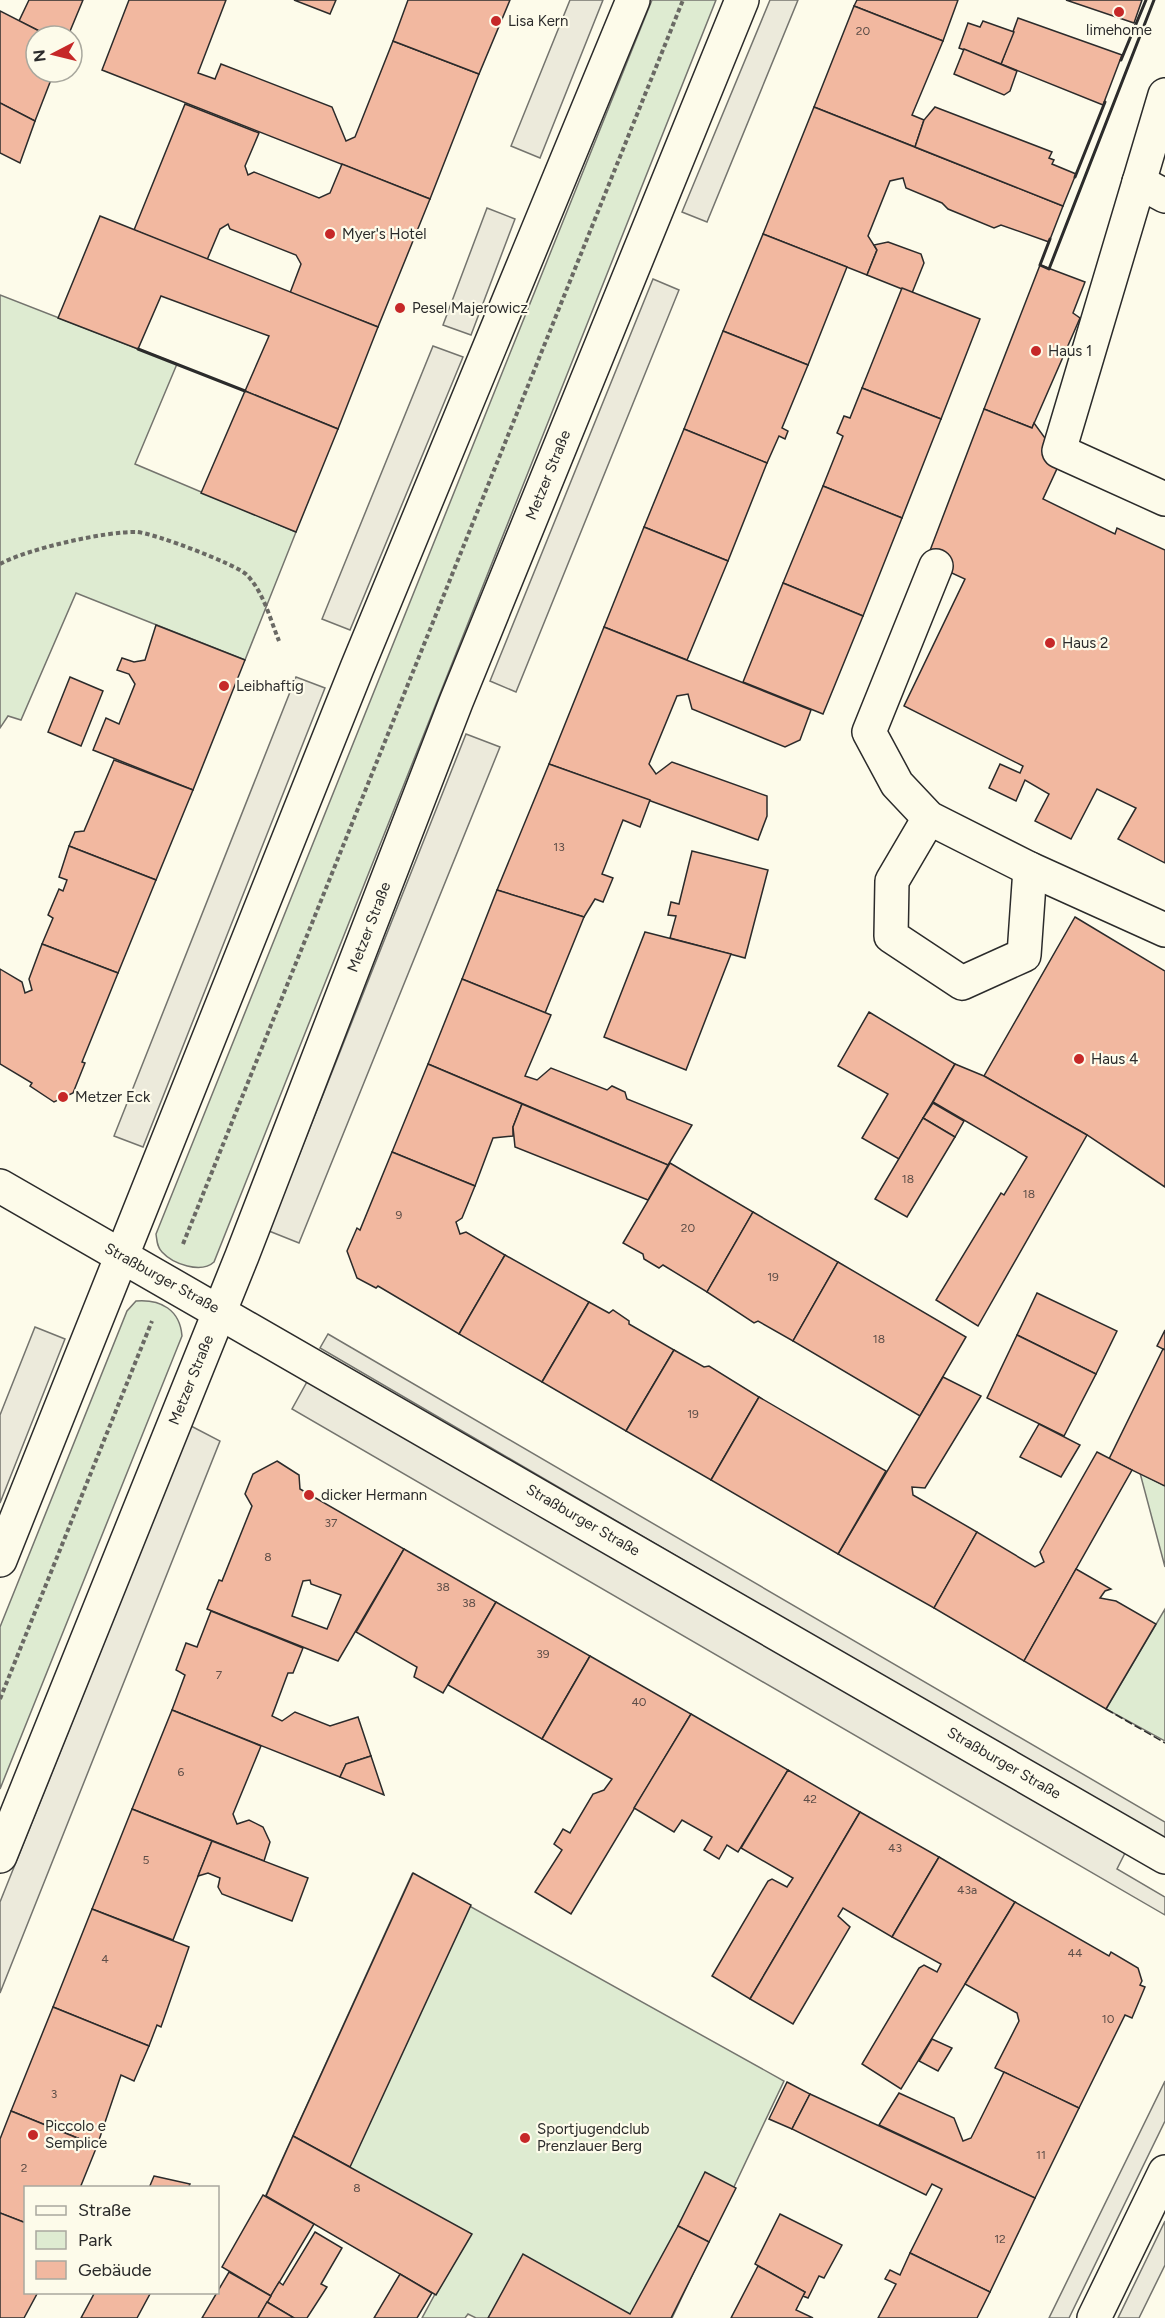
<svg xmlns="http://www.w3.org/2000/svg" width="1165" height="2318" font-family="Figtree,sans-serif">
<rect width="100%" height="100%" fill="#fdfbea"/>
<!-- green -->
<g fill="#deebd1" stroke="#74746e" stroke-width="1.5">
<path d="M652 0H716L214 1262C201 1274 173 1264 162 1252 157 1247 157 1241 156 1234Z"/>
<path d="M0 295 177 364 135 464 296 532 245 660 76 593 21 720 8 716 0 728Z"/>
<path d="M136 1301C161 1299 180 1310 182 1336L0 1789V1627L127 1311Z"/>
<path d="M1140 1473 1165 1486V1567Z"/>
<path d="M1165 1609V1741L1106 1709Z"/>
<path d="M412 1874 784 2081 672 2318H476L468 2314 465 2318H422L435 2294 266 2195Z"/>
</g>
<!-- parking -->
<g fill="#eceadb" stroke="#74746e" stroke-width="1.5">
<path d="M570 0H603L540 158 511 146Z"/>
<path d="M770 0H798L707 222 682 212Z"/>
<path d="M487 208 515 219 471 335 443 325Z"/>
<path d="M653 279 679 290 516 692 490 681Z"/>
<path d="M433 346 463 357 350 630 322 619Z"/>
<path d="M296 677 325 688 143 1147 114 1136Z"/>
<path d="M466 734 500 747 299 1243 269 1231Z"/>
<path d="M35 1327 65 1339 0 1503V1415Z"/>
<path d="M328 1334 1165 1822V1841L320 1348Z"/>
<path d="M308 1380 1125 1853 1117 1869 1165 1897V1915L292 1409Z"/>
<path d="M191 1426 220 1441 0 1993V1902Z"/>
<path d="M1165 2081V2121L1069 2318H1049Z"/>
<path d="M1165 2221V2265L1139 2318H1118Z"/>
</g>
<!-- building -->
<g fill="#f2b8a0" stroke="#2b2b2b" stroke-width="1.5" fill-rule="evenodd">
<path d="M29 0H83L68 36H49L19 21Z"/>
<path d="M129 0H226L198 73 215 79 221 64 332 107 346 141 355 137 393 41 479 74 430 199 102 70Z"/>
<path d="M294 0H336L330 14Z"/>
<path d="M408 0H510L479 74 393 41Z"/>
<path d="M857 0H958L943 41 854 6Z"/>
<path d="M1066 0H1142L1134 23Z"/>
<path d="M854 6 943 41 912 115 924 120 915 147 814 107Z"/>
<path d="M0 11 49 36H36V72H54L35 121 0 103Z"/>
<path d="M1018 18 1122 55 1103 105 1001 64Z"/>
<path d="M983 21 1014 32 1001 64 959 48 968 23 980 27Z"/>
<path d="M964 49 1017 71 1010 91 1004 95 954 74Z"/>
<path d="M0 103 35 121 20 163 0 153Z"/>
<path d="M185 104 259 133 245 166 248 175 254 172 319 198 330 193 342 164 430 199 378 327 290 293 301 264 296 255 230 229 228 224 220 229 207 260 134 230Z"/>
<path d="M814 107 1063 206 1049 242 1001 225 994 228 948 209 942 203 906 188 903 178 890 181 868 236 877 250 867 275 763 234Z"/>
<path d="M935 107 1052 152 1049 158 1054 160 1052 164 1076 174 1063 206 915 147 924 120Z"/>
<path d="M100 216 378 327 338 429 245 391 269 336 161 296 138 349 58 318Z"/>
<path d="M763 234 847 267 808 365 723 331Z"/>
<path d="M888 242 921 254 924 263 912 293 867 275 877 250 874 245Z"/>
<path d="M1040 265 1085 282 1073 313 1080 318 1032 428 984 409Z"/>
<path d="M902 288 980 319 941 419 862 388Z"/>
<path d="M723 331 808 365 782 428 788 431 785 439 779 436 767 463 684 429Z"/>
<path d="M862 388 941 419 902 518 823 486 843 436 837 433 844 416 850 418Z"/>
<path d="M245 391 338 429 296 532 201 493Z"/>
<path d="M984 409 1032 428 1034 423 1061 460 1043 499 1115 534 1117 528 1165 550V863L1118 839 1136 808 1097 789 1071 839 1035 821 1049 794 1025 780 1016 801 989 788 1000 764 1020 773 1023 766 904 706 965 579 926 561Z"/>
<path d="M684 429 767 463 728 561 644 527Z"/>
<path d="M823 486 902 518 863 616 783 583Z"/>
<path d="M644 527 728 561 687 660 604 627Z"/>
<path d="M783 583 863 616 823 714 743 682Z"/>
<path d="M156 625 245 660 193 790 93 750 106 718 119 724 135 684 129 674 117 670 122 658 134 662 145 660Z"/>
<path d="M604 627 811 710 800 740 785 747 692 709 688 694 677 696 649 764 656 774 672 762 767 796V816L758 840 549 764Z"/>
<path d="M70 677 103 691 81 746 48 732Z"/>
<path d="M114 760 193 790 156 880 69 846 75 832 84 831Z"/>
<path d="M549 764 650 800 640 827 623 820 602 874 613 878 603 902 595 899 584 917 497 890Z"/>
<path d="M69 846 156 880 118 973 42 944 53 918 48 915 59 889 63 891 67 880 59 877Z"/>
<path d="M692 851 768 870 745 958 670 938 676 916 668 915 671 902 679 904Z"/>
<path d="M497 890 584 917 545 1013 462 979Z"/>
<path d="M1075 917 1165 971V1187L1087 1135 984 1076Z"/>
<path d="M645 932 731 954 686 1070 604 1037Z"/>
<path d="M42 944 118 973 82 1062 85 1063 73 1093 54 1102 30 1086 32 1083 0 1064V969L22 982 25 993 32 990 29 979Z"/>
<path d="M462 979 551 1015 525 1076 537 1080 551 1068 607 1090 612 1086 625 1092 627 1099 692 1125 668 1165 428 1064Z"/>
<path d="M869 1012 955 1064 899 1159 862 1138 888 1094 838 1066Z"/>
<path d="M428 1064 522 1104 513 1127V1136L493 1138 475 1186 392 1152Z"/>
<path d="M955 1064 984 1076 1087 1135 978 1326 936 1300 1001 1193 1004 1195 1027 1157 933 1102Z"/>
<path d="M933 1103 964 1121 955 1137 923 1118Z"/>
<path d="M522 1104 668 1165 648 1200 515 1147 513 1127Z"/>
<path d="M923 1118 955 1137 907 1217 875 1199Z"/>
<path d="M392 1152 475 1186 462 1218 456 1222 460 1234 466 1232 505 1255 459 1334 378 1286 376 1288 357 1278 347 1251 357 1228 360 1230Z"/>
<path d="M670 1163 753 1212 707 1292 663 1265 659 1268 644 1259 643 1254 623 1243Z"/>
<path d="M753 1212 838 1262 793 1341 758 1321 754 1323 707 1292Z"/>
<path d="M505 1255 589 1302 542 1382 459 1334Z"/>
<path d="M838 1262 966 1337 920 1416 793 1341Z"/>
<path d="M1037 1293 1117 1331 1096 1374 1017 1335Z"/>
<path d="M589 1302 609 1313 613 1310 629 1321V1324L674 1350 626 1431 542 1382Z"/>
<path d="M1165 1330V1350L1157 1346Z"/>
<path d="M1017 1335 1096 1374 1064 1436 987 1398Z"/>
<path d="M1163 1349 1165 1350V1486L1109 1459Z"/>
<path d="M674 1350 704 1367 709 1366 759 1397 711 1480 626 1431Z"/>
<path d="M943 1377 981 1396 925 1488 912 1487 913 1495 977 1532 934 1608 838 1554Z"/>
<path d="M759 1397 886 1471 838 1554 711 1480Z"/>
<path d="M1039 1424 1080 1445 1061 1477 1020 1457Z"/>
<path d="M1097 1452 1132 1470 1024 1661 934 1608 977 1532 1035 1567 1044 1562 1040 1552Z"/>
<path d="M277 1461 299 1475 300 1489 404 1549 338 1661 207 1609 219 1580 222 1581 252 1506 245 1494 253 1474ZM310 1580 311 1584 341 1595 327 1629 292 1616 303 1581Z"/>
<path d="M404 1549 496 1602 443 1693 414 1677 417 1667 356 1632Z"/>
<path d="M1076 1569 1111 1589 1105 1591 1100 1598 1116 1601 1156 1624 1106 1709 1024 1661Z"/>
<path d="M496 1602 590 1656 542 1739 448 1685Z"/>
<path d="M211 1611 303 1648 293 1673H288L272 1716 282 1721 295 1712 330 1726 358 1717 371 1756 346 1764 340 1777 172 1710 185 1675 176 1670 186 1643 197 1647Z"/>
<path d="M590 1656 691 1714 571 1914 535 1892 562 1850 554 1844 563 1829 570 1833 593 1794 604 1790 612 1779 542 1739Z"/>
<path d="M172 1710 261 1746 233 1814 237 1824 249 1820 263 1827 270 1842 264 1861 132 1809Z"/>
<path d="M691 1714 788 1770 738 1852 727 1845 719 1859 704 1850 712 1837 682 1820 674 1832 634 1808Z"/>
<path d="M371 1756 384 1795 340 1777 346 1764Z"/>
<path d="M788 1770 860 1812 750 1999 712 1976 768 1881 772 1879 787 1887 793 1878 741 1848Z"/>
<path d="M132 1809 212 1841 173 1940 92 1909Z"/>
<path d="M860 1812 939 1857 892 1937 843 1908 838 1916 850 1927 793 2024 750 1999Z"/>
<path d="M212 1841 308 1878 292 1921 222 1894 218 1887 220 1878 208 1873 198 1876Z"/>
<path d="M939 1857 1015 1902 901 2089 862 2064 919 1968 924 1965 937 1972 941 1964 892 1937Z"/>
<path d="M413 1873 471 1905 350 2167 293 2136Z"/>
<path d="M1015 1902 1109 1956 1111 1952 1138 1968 1142 1981 1140 1985 1145 1987 1132 2018 1125 2015 1079 2108 995 2068 1019 2021 1017 2013 965 1984Z"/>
<path d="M92 1909 189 1947 161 2027 157 2025 149 2046 53 2007Z"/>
<path d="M53 2007 149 2046 134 2081 121 2075 97 2146 11 2111Z"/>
<path d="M932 2039 952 2048 938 2071 919 2061Z"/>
<path d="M1004 2072 1079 2108 1035 2198 879 2125 899 2093 954 2118 963 2141 971 2138Z"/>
<path d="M787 2082 810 2094 792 2129 769 2119Z"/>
<path d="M810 2094 1035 2198 990 2292 910 2253 942 2189 932 2184 926 2195 792 2129Z"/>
<path d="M11 2111 97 2146 80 2188H26V2223L0 2213V2139Z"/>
<path d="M293 2136 472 2234 436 2295 266 2196Z"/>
<path d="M705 2172 736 2188 709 2242 678 2226Z"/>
<path d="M154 2176 190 2184 188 2188H149Z"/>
<path d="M263 2195 314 2224 271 2296 222 2267Z"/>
<path d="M0 2213 26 2223V2292H38L24 2318H0Z"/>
<path d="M780 2214 842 2245 824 2278 819 2276 808 2298 803 2296 805 2292 755 2264Z"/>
<path d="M678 2226 709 2242 671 2318H488L523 2254 630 2314Z"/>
<path d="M315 2232 342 2248 321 2284 327 2287 307 2318H294L267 2302 279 2282 283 2285Z"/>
<path d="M910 2253 990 2292 977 2318H878L896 2284 885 2279 890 2270 900 2275Z"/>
<path d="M758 2266 805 2292 796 2310 813 2318H731Z"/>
<path d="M229 2272 271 2296 258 2318H202Z"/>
<path d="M400 2274 432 2293 417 2318H374Z"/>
<path d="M95 2292H151L137 2318H81Z"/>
<path d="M267 2302 294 2318H258Z"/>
</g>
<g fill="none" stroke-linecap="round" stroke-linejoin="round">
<!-- minor casing -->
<g stroke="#2b2b2b" stroke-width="36">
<g id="minor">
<path d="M1165 95 1059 451 1165 499"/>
<path d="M1139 182 1165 196"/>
<path d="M936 566 869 732 897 784 929 818 1030 869 1165 930"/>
<path d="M929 818 892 881 891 936 962 983 1024 955 1030 869"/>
<path d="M0 1186 1165 1857"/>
<path d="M0 1560 357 668 633 0"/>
<path d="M0 1856 242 1256 456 702 742 0"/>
<path d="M1094 2318 1165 2172"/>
</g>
</g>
<!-- path -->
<g stroke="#6a6964" stroke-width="4" stroke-dasharray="4.5 3" stroke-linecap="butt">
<path d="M0 564C27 549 106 531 137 532 153 533 236 564 247 575 264 593 270 619 279 641"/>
<path d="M183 1244 683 0"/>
<path d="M0 1699 152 1321"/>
</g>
<!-- minor -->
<use href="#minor" stroke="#fdfbea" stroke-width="33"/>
<!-- fence -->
<path stroke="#2b2b2b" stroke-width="1.5" stroke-dasharray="8 3" stroke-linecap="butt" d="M1106 1709 1165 1743"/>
<!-- wall -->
<g stroke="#2b2b2b" stroke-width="3">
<path d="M1121 60 1146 0"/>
<path d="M1075 177 1105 102"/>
<path d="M1050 239 1040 265 1049 269 1154 0"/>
<path d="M138 349 245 391"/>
</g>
</g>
<!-- markers -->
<g fill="#c62828" stroke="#fdfbea" stroke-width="2">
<circle cx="1119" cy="12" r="6"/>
<circle cx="496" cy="21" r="6"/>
<circle cx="330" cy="234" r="6"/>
<circle cx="400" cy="308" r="6"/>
<circle cx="1036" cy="351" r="6"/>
<circle cx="1050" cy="643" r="6"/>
<circle cx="224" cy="686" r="6"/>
<circle cx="1079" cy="1059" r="6"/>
<circle cx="63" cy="1097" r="6"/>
<circle cx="309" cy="1495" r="6"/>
<circle cx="33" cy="2135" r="6"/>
<circle cx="525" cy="2138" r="6"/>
</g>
<g text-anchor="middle" stroke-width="4.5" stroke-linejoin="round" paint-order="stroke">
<!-- number labels -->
<g font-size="12" fill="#5d4e48">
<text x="863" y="35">20</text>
<text x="559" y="851">13</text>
<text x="908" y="1183">18</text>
<text x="1029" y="1198">18</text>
<text x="399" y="1219">9</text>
<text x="688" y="1232">20</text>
<text x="773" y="1281">19</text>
<text x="879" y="1343">18</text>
<text x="693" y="1418">19</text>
<text x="331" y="1527">37</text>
<text x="268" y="1561">8</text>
<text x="443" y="1591">38</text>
<text x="469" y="1607">38</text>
<text x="543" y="1658">39</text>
<text x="219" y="1679">7</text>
<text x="639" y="1706">40</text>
<text x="181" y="1776">6</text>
<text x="810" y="1803">42</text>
<text x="895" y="1852">43</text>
<text x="146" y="1864">5</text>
<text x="967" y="1894">43a</text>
<text x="1075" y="1957">44</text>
<text x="105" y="1963">4</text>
<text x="1108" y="2023">10</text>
<text x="54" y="2098">3</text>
<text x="1041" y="2159">11</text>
<text x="24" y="2172">2</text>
<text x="357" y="2192">8</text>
<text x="1000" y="2243">12</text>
</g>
<!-- poi labels -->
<g font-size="15" fill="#2b2b2b" stroke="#fdfbea" text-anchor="start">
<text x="508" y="26">Lisa Kern</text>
<text x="1119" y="35" text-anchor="middle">limehome</text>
<text x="342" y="239">Myer's Hotel</text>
<text x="412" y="313">Pesel Majerowicz</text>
<text x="1048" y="356">Haus 1</text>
<text x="1062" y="648">Haus 2</text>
<text x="236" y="691">Leibhaftig</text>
<text x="1091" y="1064">Haus 4</text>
<text x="75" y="1102">Metzer Eck</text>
<text x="321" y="1500">dicker Hermann</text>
<text x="45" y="2131">Piccolo e<tspan x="45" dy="17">Semplice</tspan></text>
<text x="537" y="2134">Sportjugendclub<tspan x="537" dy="17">Prenzlauer Berg</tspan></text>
</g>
<!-- street labels -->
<g font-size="15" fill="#2b2b2b" stroke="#fdfbea">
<text transform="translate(548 475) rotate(-68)" y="5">Metzer Straße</text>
<text transform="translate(369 927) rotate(-69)" y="5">Metzer Straße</text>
<text transform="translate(162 1278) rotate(29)" y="5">Straßburger Straße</text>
<text transform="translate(191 1380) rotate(-68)" y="5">Metzer Straße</text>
<text transform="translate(583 1520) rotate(30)" y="5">Straßburger Straße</text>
<text transform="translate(1004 1763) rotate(30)" y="5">Straßburger Straße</text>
</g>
</g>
<!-- legend -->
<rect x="24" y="2186" width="195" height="108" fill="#fdfbea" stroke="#a9a89e" stroke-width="1.5"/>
<rect x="36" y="2206" width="30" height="9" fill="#fdfbea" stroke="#a9a89e" stroke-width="1.5"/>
<text x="78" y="2216" font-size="18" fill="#2b2b2b">Straße</text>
<rect x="36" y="2231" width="30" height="18" fill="#deebd1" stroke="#a9a89e" stroke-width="1.5"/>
<text x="78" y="2246" font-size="18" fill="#2b2b2b">Park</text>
<rect x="36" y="2261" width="30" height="18" fill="#f2b8a0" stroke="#a9a89e" stroke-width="1.5"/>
<text x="78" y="2276" font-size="18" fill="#2b2b2b">Gebäude</text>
<!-- north arrow -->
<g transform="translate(54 54) rotate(263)"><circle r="28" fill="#fdfbea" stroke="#a9a89e" stroke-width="1.5"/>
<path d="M0-4.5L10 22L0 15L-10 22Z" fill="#c62828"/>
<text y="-9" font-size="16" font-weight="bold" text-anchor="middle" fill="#2b2b2b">N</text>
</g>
</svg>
